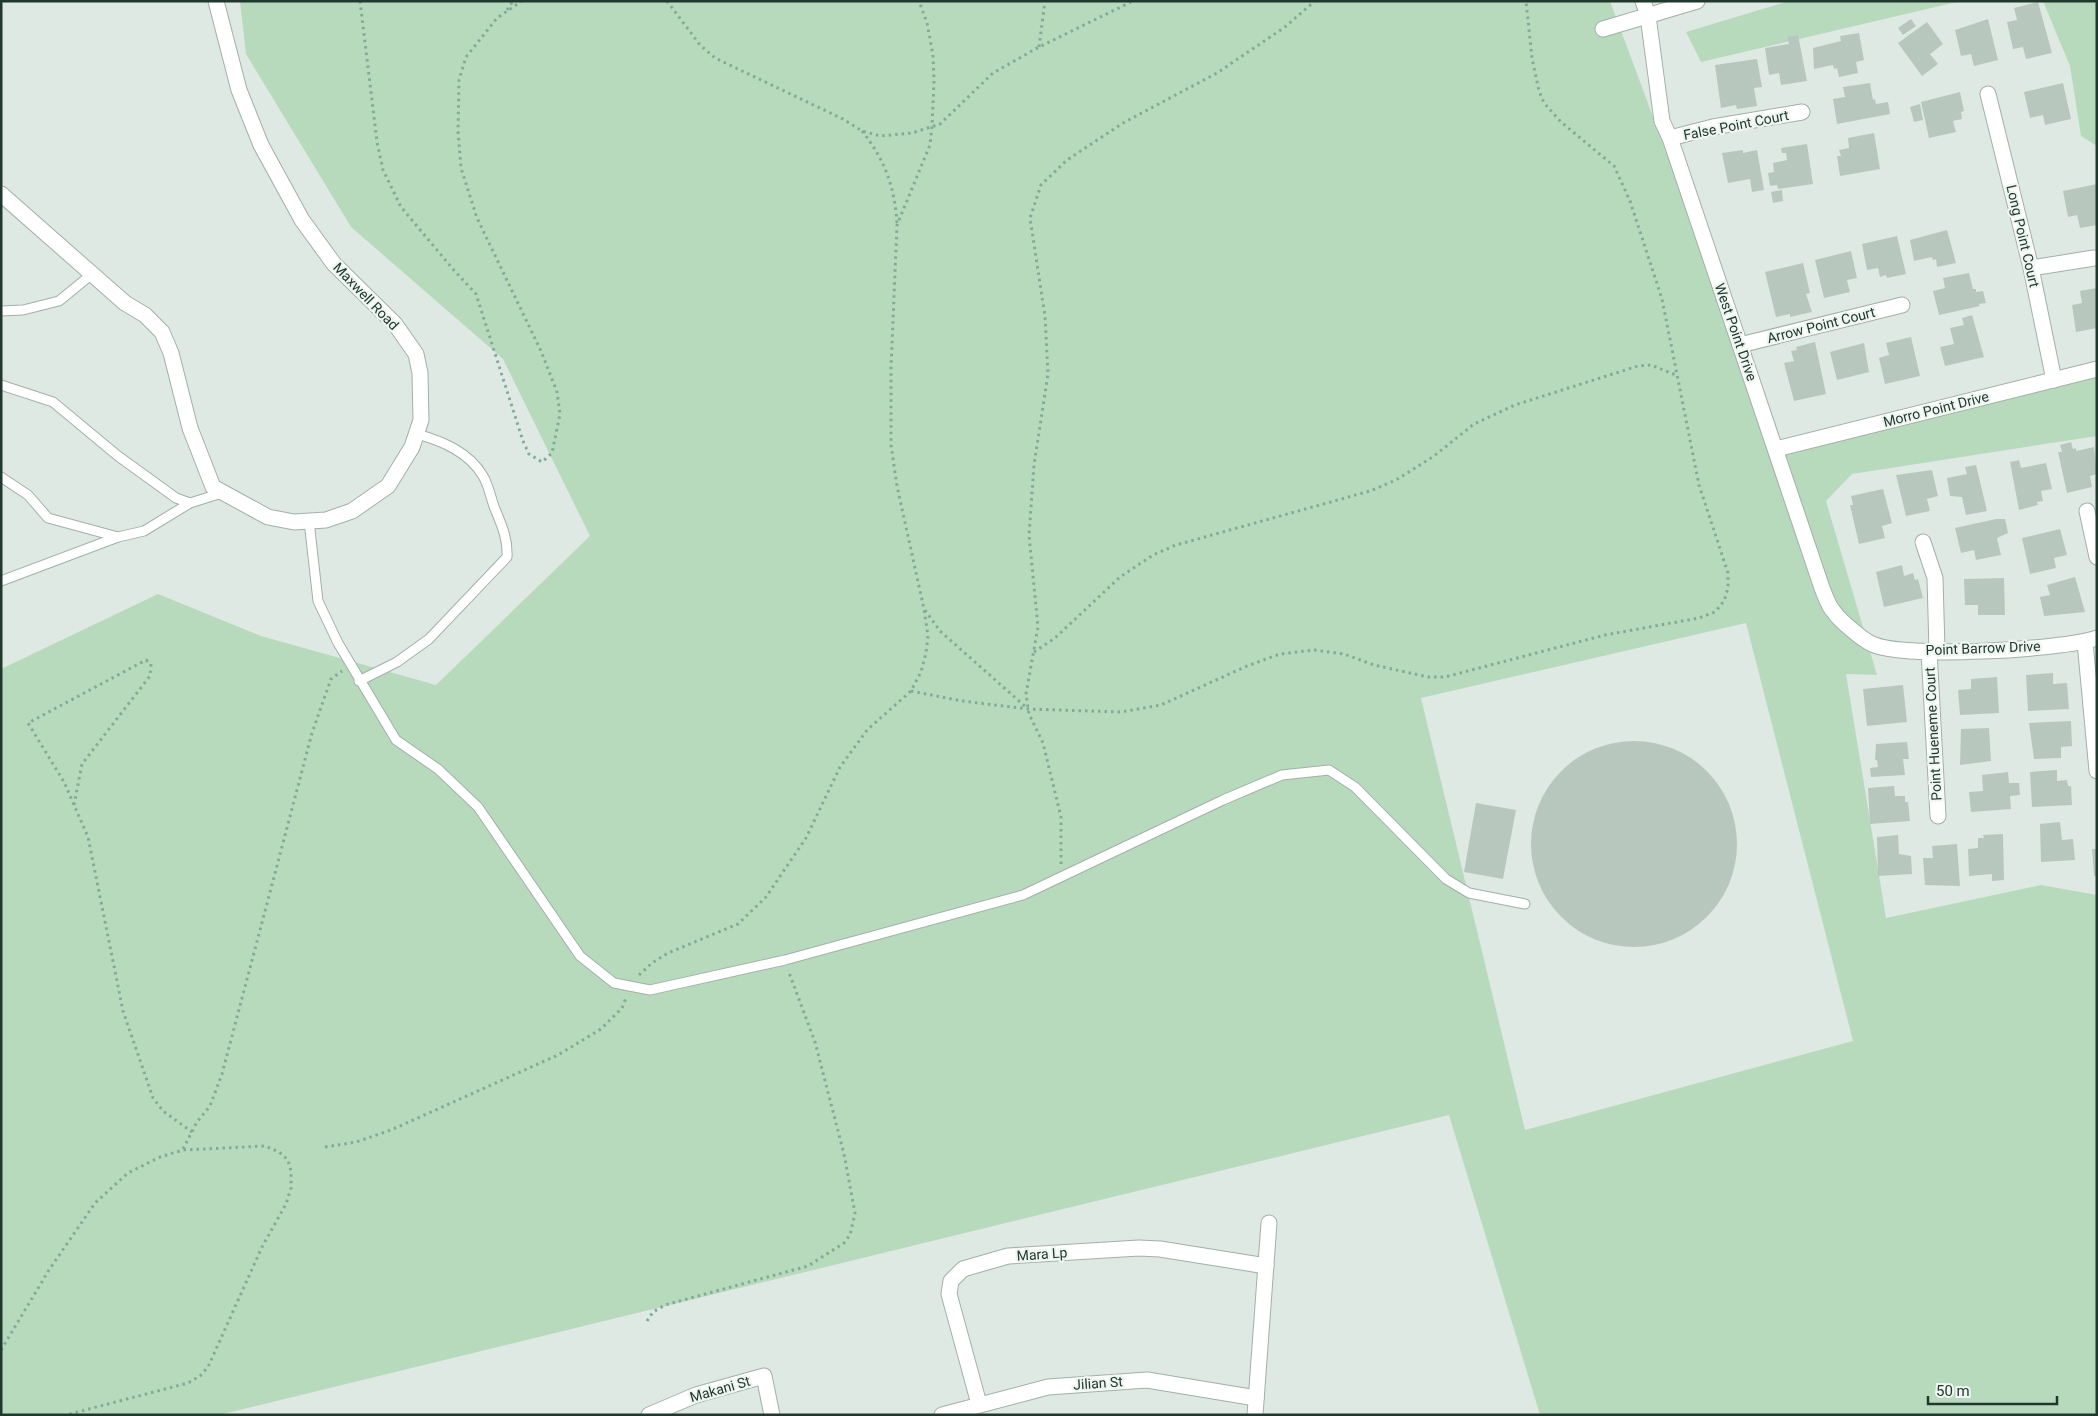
<svg xmlns="http://www.w3.org/2000/svg" width="2098" height="1416" font-family="Roboto,sans-serif">
<rect width="100%" height="100%" fill="#dfe9e3"/>
<!-- green -->
<g fill="#b8dabc" fill-rule="evenodd">
<path d="M240 1H1610L1776 448 2097 368V436L1852 474 1826 501 1877 675 1846 674 1886 918 2041 885 2097 895V1415H1540L1449 1115 219 1415H1V669L158 594 261 636 436 685 590 536 503 359 351 227 246 54ZM1746 623 1853 1041 1525 1130 1421 698Z"/>
<path d="M1789 1H1961L1701 62 1686 32Z"/>
<path d="M2043 1H2097V146L2081 136 2070 66Z"/>
</g>
<!-- building -->
<g fill="#b7c7be">
<path d="M2038 2 2052 53 2026 59 2023 47 2013 49 2007 22 2017 20 2014 8Z"/>
<path d="M1911 19 1916 26 1903 35 1898 28Z"/>
<path d="M1988 19 1998 60 1974 66 1971 54 1961 56 1955 30Z"/>
<path d="M1927 22 1943 44 1930 54 1938 64 1922 76 1898 43Z"/>
<path d="M1859 33 1864 60 1856 62 1858 73 1839 77 1837 68 1834 69 1833 65 1814 69 1813 48 1841 41 1840 36Z"/>
<path d="M1798 35 1807 81 1781 85 1779 73 1769 75 1765 48 1789 44 1787 37Z"/>
<path d="M1757 59 1762 87 1754 88 1757 106 1737 109 1736 105 1721 108 1715 65Z"/>
<path d="M1870 83 1873 100 1875 99 1876 104 1888 102 1890 114 1837 124 1833 99 1845 97 1843 87Z"/>
<path d="M2063 83 2071 119 2045 125 2043 115 2030 118 2024 92Z"/>
<path d="M1960 92 1964 111 1961 112 1962 119 1953 121 1956 132 1929 138 1921 102Z"/>
<path d="M1920 104 1923 120 1914 122 1910 107Z"/>
<path d="M1874 133 1880 169 1840 176 1837 156H1841L1839 150 1849 148 1848 138Z"/>
<path d="M1807 144 1813 184 1778 189 1777 185 1770 186 1768 173 1774 172 1773 163 1787 160 1786 153H1782L1781 148Z"/>
<path d="M1743 150V153L1757 150 1764 190 1752 192 1750 179 1728 183 1722 153Z"/>
<path d="M2097 184V225L2080 228 2077 215 2068 217 2063 191Z"/>
<path d="M1782 190 1783 201 1773 203 1771 192Z"/>
<path d="M1947 230 1956 263 1937 267 1936 259 1933 260 1932 257 1914 261 1910 240Z"/>
<path d="M1897 236 1906 274 1887 278 1886 275 1880 277 1878 268 1867 270 1862 244Z"/>
<path d="M1851 251 1857 278 1847 280 1850 292 1824 298 1815 260Z"/>
<path d="M1803 263 1810 293 1806 294 1812 312 1790 317V314L1776 317 1765 272Z"/>
<path d="M1969 273 1973 289H1976V292L1983 291 1986 303 1979 304 1980 306 1939 315 1933 291 1945 288 1943 278Z"/>
<path d="M2097 288V328L2076 332 2072 305 2082 303 2080 291Z"/>
<path d="M1972 315 1984 357 1945 366 1940 347 1954 344 1950 328 1964 325 1962 318Z"/>
<path d="M1911 337 1920 376 1885 384 1879 358 1889 355 1886 343Z"/>
<path d="M1815 342 1826 394 1794 401 1784 363 1794 361 1791 351 1797 350 1796 347Z"/>
<path d="M1864 343 1869 372 1837 380 1830 352Z"/>
<path d="M2071 442 2073 449 2076 448V451L2094 447 2097 474 2090 476 2092 487 2067 493 2058 452H2062L2060 445Z"/>
<path d="M2019 460 2021 468 2046 463 2052 489 2041 491 2043 501 2037 502 2038 505 2019 510 2010 462Z"/>
<path d="M1976 465 1987 511 1966 515 1962 497 1950 496 1947 478 1967 474 1965 467Z"/>
<path d="M1932 470 1938 496 1927 499 1930 511 1906 516 1896 475Z"/>
<path d="M1883 489 1892 523 1882 526 1885 538 1859 544 1850 505H1853L1851 496Z"/>
<path d="M1996 519H2005L2008 533 1997 538 2001 555 1976 560 1974 550 1961 553 1955 528Z"/>
<path d="M2060 529 2067 555 2054 558 2056 568 2030 574 2022 538Z"/>
<path d="M1902 565 1904 576 1913 573 1915 580 1918 579 1923 598 1884 607 1876 572Z"/>
<path d="M2075 577 2085 612 2044 616 2040 597 2050 595 2047 585Z"/>
<path d="M2004 578 2005 615H1978V605H1965L1964 579Z"/>
<path d="M2053 673V684L2067 683 2069 709 2028 711 2026 675Z"/>
<path d="M1997 677 1999 713 1960 715 1958 690 1971 689V679Z"/>
<path d="M1903 685 1907 722 1867 726 1863 689Z"/>
<path d="M2071 721 2072 746 2061 747V758L2034 759 2029 723Z"/>
<path d="M1989 728 1991 761 1960 765 1961 729Z"/>
<circle cx="1634" cy="844" r="103"/>
<path d="M1907 742 1909 759H1903L1905 775 1871 777 1870 768 1878 767 1877 760H1875L1876 744Z"/>
<path d="M2057 770V781L2067 780 2068 786H2071L2072 805 2032 807 2030 772Z"/>
<path d="M2008 772 2009 783H2019L2020 795 2010 796 2011 809 1971 812 1969 792 1983 791 1982 775Z"/>
<path d="M1894 786 1895 796H1905V802H1908L1910 821 1870 824 1868 788Z"/>
<path d="M1476 803 1516 810 1503 879 1464 872Z"/>
<path d="M2060 822 2062 840 2073 839 2075 860 2041 862 2040 824Z"/>
<path d="M2003 834 2004 880 1992 881V874L1969 876 1968 849 1978 848V838H1984L1983 835Z"/>
<path d="M1898 835 1899 854 1911 856 1912 874 1878 876 1877 837Z"/>
<path d="M1957 844 1960 886 1925 885 1923 858H1933L1932 846Z"/>
<path d="M2092 849H2097V876H2094Z"/>
</g>
<g fill="none" stroke-linecap="round" stroke-linejoin="round">
<!-- lane casing -->
<g stroke="#a2b0a9" stroke-width="11">
<g id="lane">
<path d="M1 311 23 310 59 301 92 274"/>
<path d="M1 385 53 402 118 456 176 498 190 503"/>
<path d="M1 477 28 495 48 518 118 537 144 531 190 503 222 493"/>
<path d="M309 521 318 601 338 643 396 740 438 769 478 807 580 956 614 983 650 990 785 960 1023 895 1223 800 1282 775 1329 770 1355 787 1446 879 1469 893 1525 904"/>
<path d="M1 581 118 537"/>
<path d="M359 681 397 662 429 639 507 557C508 539 502 526 495 509 491 499 489 486 483 476 469 452 442 441 417 434"/>
</g>
</g>
<!-- street casing -->
<g stroke="#a2b0a9" stroke-width="17">
<g id="street">
<path d="M1643 1 1648 16 1662 121 1670 138 1822 588C1825 595 1828 606 1834 612 1839 620 1863 640 1872 644 1903 659 2062 650 2097 638"/>
<path d="M1603 29 1697 1"/>
<path d="M1988 94 2031 268 2054 380"/>
<path d="M1670 138 1713 127 1802 112"/>
<path d="M1 194 125 303 145 315 162 332 171 353 190 428 213 487 268 517 294 522 326 520 352 511 388 486 412 447 421 420 420 373 416 354 395 324 334 264 302 220 261 145 239 90 216 1"/>
<path d="M2031 268 2094 258"/>
<path d="M1740 345 1902 305"/>
<path d="M1776 449 2097 369"/>
<path d="M2087 511 2097 557"/>
<path d="M1923 542 1935 578 1937 650"/>
<path d="M2085 642 2097 771"/>
<path d="M1929 651 1938 816"/>
<path d="M979 1404 949 1294 951 1281 963 1269 1008 1256 1139 1248 1160 1249 1266 1266"/>
<path d="M649 1415 696 1395 764 1376 772 1415"/>
<path d="M942 1415 1048 1387 1147 1380 1256 1398"/>
<path d="M1255 1415 1269 1223"/>
</g>
</g>
<!-- path -->
<g stroke="#81ab97" stroke-width="3" stroke-dasharray="2.5 4" stroke-linecap="butt">
<path d="M360 1 377 142 383 170 401 207 452 268 476 294 523 441 529 454 542 462 552 453 560 414 557 392 541 351 477 218 461 168 458 131 459 80 466 57 497 18 522 1"/>
<path d="M667 1 700 45 715 58 843 119 862 131 880 136 912 133 940 124 993 73 1039 47 1133 1"/>
<path d="M507 10 513 1"/>
<path d="M1039 47 1045 1"/>
<path d="M862 131C885 160 895 188 897 224"/>
<path d="M925 610 940 631 1028 709"/>
<path d="M1034 652 1055 638 1120 577 1153 555 1176 545 1370 491 1396 480 1434 456 1474 424 1515 405 1638 366 1651 365 1676 375"/>
<path d="M911 691 962 701 1028 709 1121 712 1161 705 1247 666 1280 654 1314 650 1344 654 1374 665 1428 677H1445L1605 635 1699 618 1715 612 1724 601 1728 588V573L1699 485 1662 299 1630 201 1614 166 1561 122 1544 103 1539 91 1532 58 1526 1"/>
<path d="M74 805 82 764 150 676 151 664 146 660 28 723 64 782 88 837 123 1011 153 1098 163 1111 192 1132"/>
<path d="M1061 864V817L1043 743 1029 714 1026 694 1038 627 1029 535 1034 465 1048 374 1045 316 1030 218 1041 185 1067 160 1123 123 1217 73 1285 27 1315 1"/>
<path d="M639 975 652 963 668 953 738 924 766 897 806 838 840 767 867 730 911 691 921 672 926 653 928 636 924 609 897 486 891 445V368L897 225 930 145 932 126 934 82 933 55 927 23 919 1"/>
<path d="M325 1147 356 1142 391 1130 558 1055 601 1029 622 1008 626 998"/>
<path d="M183 1149 197 1122 210 1106 222 1074 312 733 331 679 342 671"/>
<path d="M647 1321 653 1312 665 1305 808 1266 844 1243 850 1235 855 1213 844 1154 815 1042 788 970"/>
<path d="M1 1350 49 1270 95 1203 128 1173 160 1157 183 1150 265 1146 279 1152 288 1160 291 1171V1188L286 1204 262 1247 208 1367 200 1376 188 1383 66 1415"/>
</g>
<!-- lane -->
<use href="#lane" stroke="#fff" stroke-width="9"/>
<!-- street -->
<use href="#street" stroke="#fff" stroke-width="15"/>
</g>
<g text-anchor="middle" stroke-width="4.5" stroke-linejoin="round" paint-order="stroke">
<!-- street labels -->
<g font-size="14" fill="#21382e" stroke="#eff6f1">
<text transform="translate(1736 125) rotate(-11)" y="5">False Point Court</text>
<text transform="translate(2023 236) rotate(77)" y="5">Long Point Court</text>
<text transform="translate(366 296) rotate(46)" y="5">Maxwell Road</text>
<text transform="translate(1821 325) rotate(-14)" y="5">Arrow Point Court</text>
<text transform="translate(1736 332) rotate(71)" y="5">West Point Drive</text>
<text transform="translate(1936 409) rotate(-14)" y="5">Morro Point Drive</text>
<text transform="translate(1983 648) rotate(-2)" y="5">Point Barrow Drive</text>
<text transform="translate(1933 734) rotate(-93)" y="5">Point Hueneme Court</text>
<text transform="translate(1042 1254) rotate(-4)" y="5">Mara Lp</text>
<text transform="translate(1098 1383) rotate(-4)" y="5">Jilian St</text>
<text transform="translate(720 1389) rotate(-16)" y="5">Makani St</text>
</g>
</g>
<!-- border -->
<rect width="2098" height="1416" fill="none" stroke="#21382e" stroke-width="5"/>
<!-- scale -->
<path d="M1928 1396v8h129v-8" fill="none" stroke="#21382e" stroke-width="2.5"/>
<text x="1936" y="1396" font-size="15" fill="#21382e" stroke="#eff6f1" stroke-width="4" paint-order="stroke">50 m</text>
</svg>
